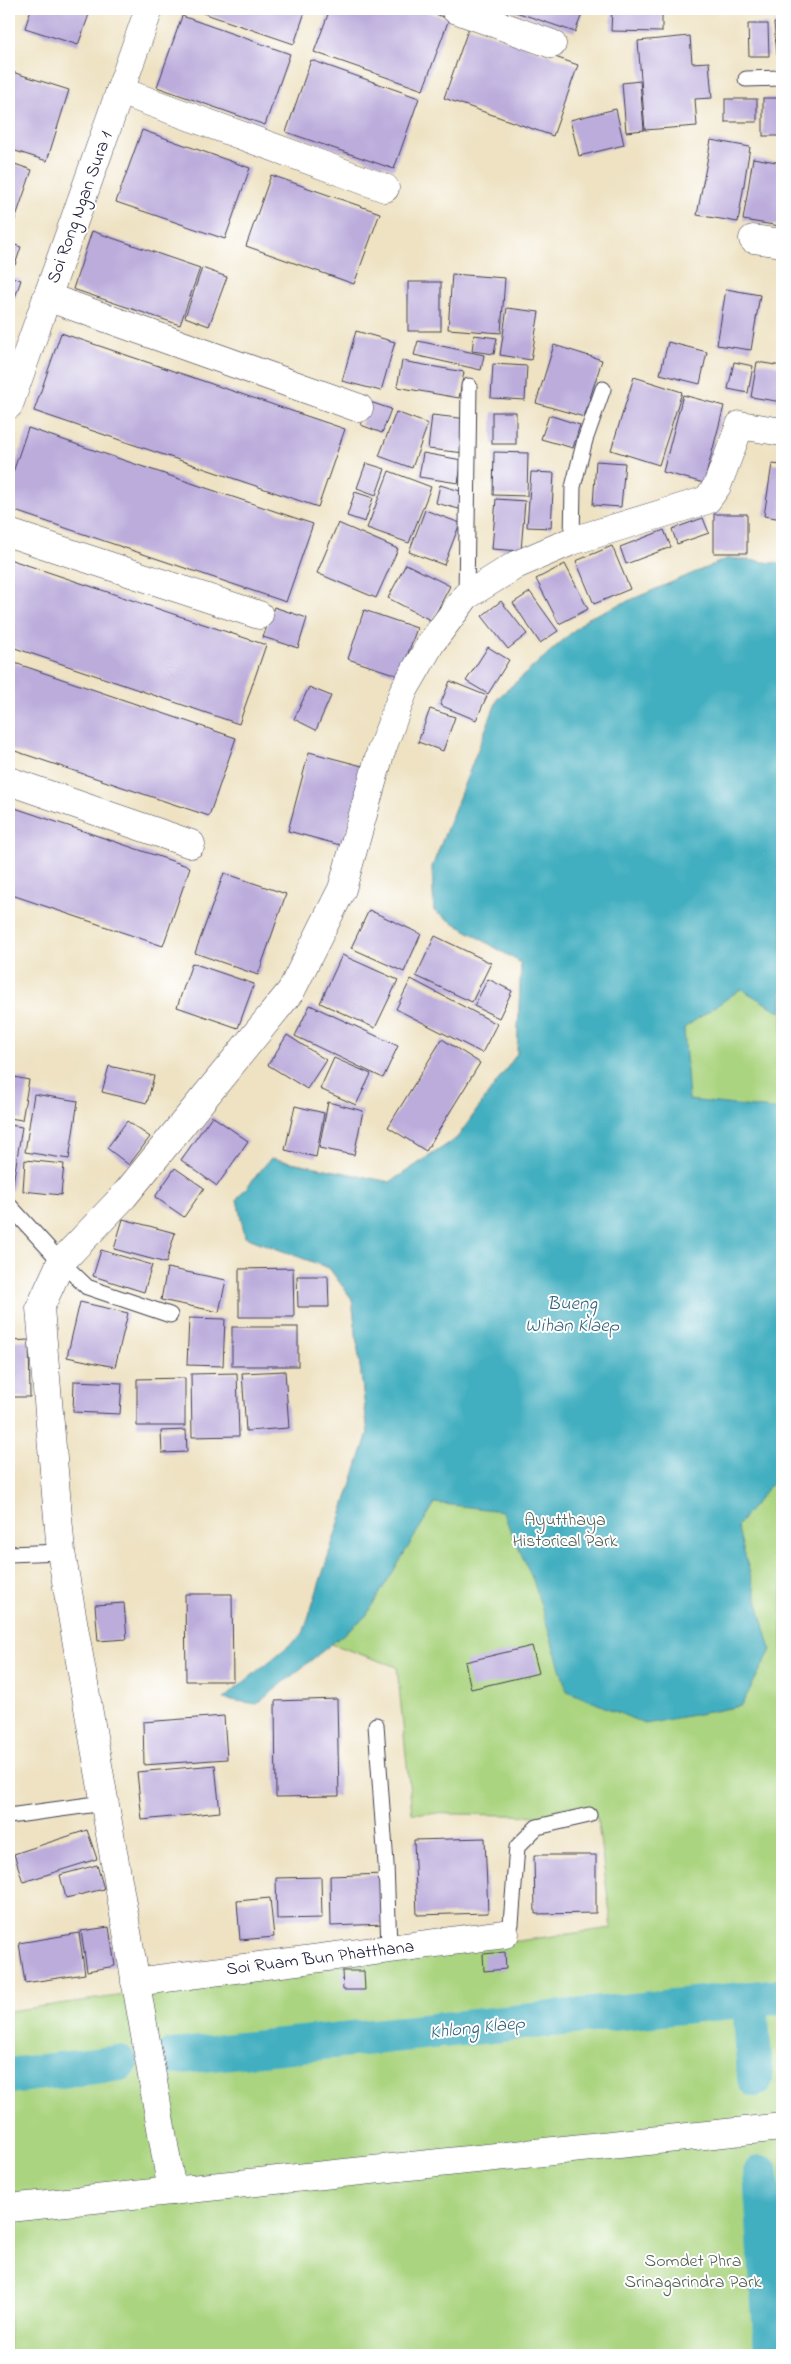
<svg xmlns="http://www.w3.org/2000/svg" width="791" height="2364" font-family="'Indie Flower',sans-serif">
<rect width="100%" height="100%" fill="#fff"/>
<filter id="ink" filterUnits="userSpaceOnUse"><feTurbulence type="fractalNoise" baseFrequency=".02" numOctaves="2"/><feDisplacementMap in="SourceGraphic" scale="10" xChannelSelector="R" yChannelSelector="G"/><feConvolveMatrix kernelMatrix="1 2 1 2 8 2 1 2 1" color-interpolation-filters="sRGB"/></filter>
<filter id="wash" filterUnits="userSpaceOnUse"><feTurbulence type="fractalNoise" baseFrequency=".0096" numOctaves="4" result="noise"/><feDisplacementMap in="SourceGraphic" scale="20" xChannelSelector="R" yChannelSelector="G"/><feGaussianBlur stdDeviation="1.12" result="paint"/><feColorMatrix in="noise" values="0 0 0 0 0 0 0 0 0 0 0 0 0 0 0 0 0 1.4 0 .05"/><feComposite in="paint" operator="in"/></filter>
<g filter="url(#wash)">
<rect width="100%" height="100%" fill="#eee2c2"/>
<!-- green -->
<path fill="#aad47f" stroke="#667b5d" d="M729 558 782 564V2355H9V2011L612 1928 597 1817 412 1813 397 1667 303 1634 368 1433 352 1299 329 1268 245 1237 237 1199 271 1158 390 1182 457 1138 517 1054 521 963 434 911 432 867 498 698 588 618Z"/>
<!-- water -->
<path fill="#42afc0" stroke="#32687e" d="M729 558 782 564V1013L741 989 684 1028 689 1100 782 1110V1471L737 1526 771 1650 741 1706 645 1724 567 1691 533 1580 502 1511 435 1503 366 1616 257 1704 223 1699 303 1634 368 1433 352 1299 329 1268 245 1237 237 1199 271 1158 390 1182 457 1138 517 1054 521 963 434 911 432 867 498 698 588 618Z"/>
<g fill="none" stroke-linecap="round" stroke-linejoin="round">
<!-- canal -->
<g stroke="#42afc0" stroke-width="36">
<path d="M750 1999 755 2079"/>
<path d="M172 2057 782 1996"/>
<path d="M9 2076 120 2063"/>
<path d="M761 2173 772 2355"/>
</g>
</g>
<g id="blocks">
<!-- building -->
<g fill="#bbacdb">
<path d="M31 9H91L78 45 25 28Z"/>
<path d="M191 9H306L294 44Z"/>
<path d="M330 9H420L449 19 423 90 314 52Z"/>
<path d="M507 9H584L575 32Z"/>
<path d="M612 9H662V32L611 31Z"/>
<path d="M182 16 290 54 265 125 157 87Z"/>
<path d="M782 22V55H777L774 23Z"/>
<path d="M748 24H768L769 56H749Z"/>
<path d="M469 27 578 65 553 136 444 98Z"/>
<path d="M690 36 692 63 709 62 712 98 695 99 697 126 645 130 638 41Z"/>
<path d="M311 60 419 98 394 169 286 132Z"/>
<path d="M9 71 69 90 47 161 9 149Z"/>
<path d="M640 81 644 130 626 132 622 83Z"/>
<rect x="763" y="98" width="19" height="38"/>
<rect x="725" y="99" width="32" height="23"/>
<path d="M616 109 624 145 579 156 570 120Z"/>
<path d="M142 130 250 168 225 239 116 202Z"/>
<path d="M711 140 750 147 738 222 697 215Z"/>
<path d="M753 158 782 163 780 226 743 220Z"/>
<path d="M9 162 32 170 9 237Z"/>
<path d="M271 175 380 213 354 284 246 246Z"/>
<path d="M92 231 200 268 180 325 73 289Z"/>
<path d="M9 243 21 247 15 265 9 263Z"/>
<path d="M202 268 227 277 209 326 185 317Z"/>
<path d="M452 274 505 278 501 333 448 329Z"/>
<path d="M9 276 21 280 9 315Z"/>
<rect x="408" y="282" width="33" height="49"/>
<path d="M726 289 760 295 751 350 717 345Z"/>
<path d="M507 308 539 312 531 360 500 355Z"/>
<path d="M356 331 395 342 381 391 342 381Z"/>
<path d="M61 333 345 429 318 507 34 411Z"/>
<path d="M474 335 497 338 494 354 472 351Z"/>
<path d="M418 341 484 355 481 370 414 355Z"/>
<path d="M668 342 707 352 700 384 660 374Z"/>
<path d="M554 345 602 360 584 417 536 403Z"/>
<path d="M402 361 464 372 459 398 397 387Z"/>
<path d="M734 362 753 366 748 393 728 389Z"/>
<path d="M757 362 782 366V402L751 397Z"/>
<path d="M493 364 527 366 525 400 491 398Z"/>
<path d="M634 377 682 392 659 465 611 450Z"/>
<path d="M683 395 724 406 704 483 663 472Z"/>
<path d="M370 402 391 409 382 433 361 425Z"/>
<path d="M396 412 428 424 412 468 379 456Z"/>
<rect x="492" y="412" width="24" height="32"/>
<path d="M432 415 468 419 465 453 428 449Z"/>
<path d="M549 415 580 425 573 448 541 439Z"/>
<path d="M28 428 313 524 286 602 9 509V484Z"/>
<path d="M494 452 528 453 527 496 493 495Z"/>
<path d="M423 453 462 460 458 483 419 477Z"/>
<path d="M596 461 625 463 621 507 593 505Z"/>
<path d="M366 463 385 469 376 495 357 488Z"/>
<path d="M772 464 782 465V519L764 516Z"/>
<path d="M389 471 431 487 409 543 367 528Z"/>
<path d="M531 472 554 473 551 528 527 527Z"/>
<path d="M440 485 467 493 463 510 436 503Z"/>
<path d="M355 492 373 498 365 522 347 516Z"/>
<path d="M496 499 525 501 521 551 492 549Z"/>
<path d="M425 510 460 523 444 565 409 552Z"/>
<rect x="714" y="514" width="33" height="39"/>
<path d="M703 518 709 533 677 544 672 529Z"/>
<path d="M338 523 398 549 376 598 317 573Z"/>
<path d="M664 530 671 547 626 564 620 547Z"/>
<path d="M612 546 630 589 594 604 576 561Z"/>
<path d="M9 559 266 645 239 724 9 646Z"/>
<path d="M406 564 450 586 432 621 388 598Z"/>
<path d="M565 564 588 609 559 624 536 579Z"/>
<path d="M530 592 558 631 540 643 513 603Z"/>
<path d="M501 601 527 634 508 649 482 616Z"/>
<path d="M274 607 307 618 298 648 263 637Z"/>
<path d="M364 610 417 628 400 676 348 659Z"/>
<path d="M488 647 509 660 488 694 466 681Z"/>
<path d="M9 661 236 738 209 816 9 749Z"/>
<path d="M450 681 487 696 476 720 440 705Z"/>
<path d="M309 687 331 696 316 730 294 719Z"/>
<path d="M430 709 455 717 443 751 418 742Z"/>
<path d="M309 752 366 767 344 846 288 831Z"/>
<path d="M9 806 190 867 163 946 9 894Z"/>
<path d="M224 873 286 894 258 975 195 953Z"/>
<path d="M369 910 421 934 404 972 351 948Z"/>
<path d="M435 936 491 963 472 1002 416 976Z"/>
<path d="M342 955 398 980 375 1028 320 1003Z"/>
<path d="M192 963 254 984 238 1028 177 1007Z"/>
<path d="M411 979 497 1024 482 1053 396 1009Z"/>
<path d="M488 979 512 991 499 1018 474 1006Z"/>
<path d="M310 1005 398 1046 383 1078 295 1036Z"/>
<path d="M287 1035 326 1060 307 1089 268 1065Z"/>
<path d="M442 1039 480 1063 426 1151 388 1127Z"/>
<path d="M334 1058 371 1074 356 1105 320 1089Z"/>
<path d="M109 1066 154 1076 147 1103 102 1092Z"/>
<path d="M9 1076 29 1080 22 1120 9 1118Z"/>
<path d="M34 1094 78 1101 69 1159 25 1152Z"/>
<path d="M328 1102 363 1111 354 1155 319 1148Z"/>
<path d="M295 1106 324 1113 316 1157 285 1150Z"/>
<path d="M212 1116 248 1141 217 1186 181 1160Z"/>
<path d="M127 1121 150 1137 129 1165 107 1148Z"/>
<path d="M9 1125 22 1127 12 1190H9Z"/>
<path d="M25 1160 64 1164 61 1195 23 1191Z"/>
<path d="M175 1168 204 1188 184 1217 155 1197Z"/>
<path d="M123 1219 175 1233 166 1263 114 1249Z"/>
<path d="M101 1250 152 1265 144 1292 93 1276Z"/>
<path d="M167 1268 226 1280 219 1312 161 1300Z"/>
<path d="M293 1268 294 1317H239V1269Z"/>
<path d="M297 1276H328L329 1307H298Z"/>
<path d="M80 1302 128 1313 115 1367 67 1357Z"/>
<path d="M189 1318 225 1319 223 1366 187 1365Z"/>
<rect x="232" y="1327" width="66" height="39"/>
<path d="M29 1340 30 1397H9V1341Z"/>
<path d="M285 1371 289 1428 246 1431 242 1373Z"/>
<path d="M237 1373 239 1436 192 1437 191 1374Z"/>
<path d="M185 1378V1426H137V1379Z"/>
<path d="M74 1381 122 1383 120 1414 73 1412Z"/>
<path d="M186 1430 187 1452 162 1453 161 1431Z"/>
<path d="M185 1594H232L233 1681H186Z"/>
<path d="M124 1603 127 1639 98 1641 95 1605Z"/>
<path d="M532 1646 539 1673 471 1689 465 1662Z"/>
<path d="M337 1699 339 1796 276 1797 275 1701Z"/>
<path d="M224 1716 227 1759 144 1765 143 1722Z"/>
<path d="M215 1765 220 1812 142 1820 137 1772Z"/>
<path d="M87 1830 97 1859 23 1882 14 1854Z"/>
<path d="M485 1838 488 1913 417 1915 414 1840Z"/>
<path d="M534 1855H596V1913L535 1914Z"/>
<path d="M97 1865 104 1889 66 1898 60 1875Z"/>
<path d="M384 1874 385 1924 331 1926 330 1876Z"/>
<path d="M321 1877 322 1918 277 1919 276 1878Z"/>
<path d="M270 1898 274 1937 240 1940 237 1901Z"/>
<path d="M109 1927 115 1966 87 1971 81 1931Z"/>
<path d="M79 1933 85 1974 25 1983 19 1943Z"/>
<path d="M505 1952 506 1969 484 1971 483 1954Z"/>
<path d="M342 1971H364L365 1990H343Z"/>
</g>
</g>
</g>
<g filter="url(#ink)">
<use href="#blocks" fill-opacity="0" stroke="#413f4f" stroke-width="1"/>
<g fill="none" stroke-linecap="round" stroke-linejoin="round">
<!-- service casing -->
<g stroke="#413f4f" stroke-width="17">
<g id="service">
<path d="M746 79 782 78"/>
<path d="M572 541 573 487 585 440 603 389"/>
<path d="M466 596 469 386"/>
<path d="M9 1205 61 1262 87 1287 170 1315"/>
<path d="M9 1554 61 1552"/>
<path d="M376 1725 386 1864 389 1947"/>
<path d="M9 1816 104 1803"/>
<path d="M505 1934 511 1924 517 1847 537 1827 589 1815"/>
</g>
</g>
<!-- minor casing -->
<g stroke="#413f4f" stroke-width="29">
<g id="minor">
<path d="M455 9 552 44"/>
<path d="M120 91 385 188"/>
<path d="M753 239 782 243"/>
<path d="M47 297 359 408"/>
<path d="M9 405 149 9"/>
<path d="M9 533 259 615"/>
<path d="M9 781 191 844"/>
<path d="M135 1982 505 1934"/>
<path d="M172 2191 61 1552 40 1308 61 1262 124 1196 291 991 342 889 380 754 404 690 431 643 466 596 516 565 572 541 707 500 717 486 740 425 782 432"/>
<path d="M9 2208 782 2127"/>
</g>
</g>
<!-- service -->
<use href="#service" stroke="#fff" stroke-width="15"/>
<!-- minor -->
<use href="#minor" stroke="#fff" stroke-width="28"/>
</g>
</g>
<g text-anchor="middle" stroke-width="4" stroke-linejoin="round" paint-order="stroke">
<!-- street labels -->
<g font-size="18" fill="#22223b" stroke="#fff">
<text transform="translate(79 207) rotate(-70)" y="6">Soi Rong Ngan Sura 1</text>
<text transform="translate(320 1957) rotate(-7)" y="6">Soi Ruam Bun Phatthana</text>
</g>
<!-- park labels -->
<g font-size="18" fill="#526053" stroke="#fff">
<text x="565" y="1525">Ayutthaya<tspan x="565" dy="21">Historical Park</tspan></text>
<text x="693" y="2266">Somdet Phra<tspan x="693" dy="21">Srinagarindra Park</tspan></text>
</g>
<!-- water labels -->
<g font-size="19" font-style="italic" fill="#306177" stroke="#fff">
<text x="572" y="1309">Bueng<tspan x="572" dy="22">Wihan Klaep</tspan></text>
<text transform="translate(477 2026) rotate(-6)" y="7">Khlong Klaep</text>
</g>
</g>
<!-- margin -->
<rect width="791" height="2364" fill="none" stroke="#fff" stroke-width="30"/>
</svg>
